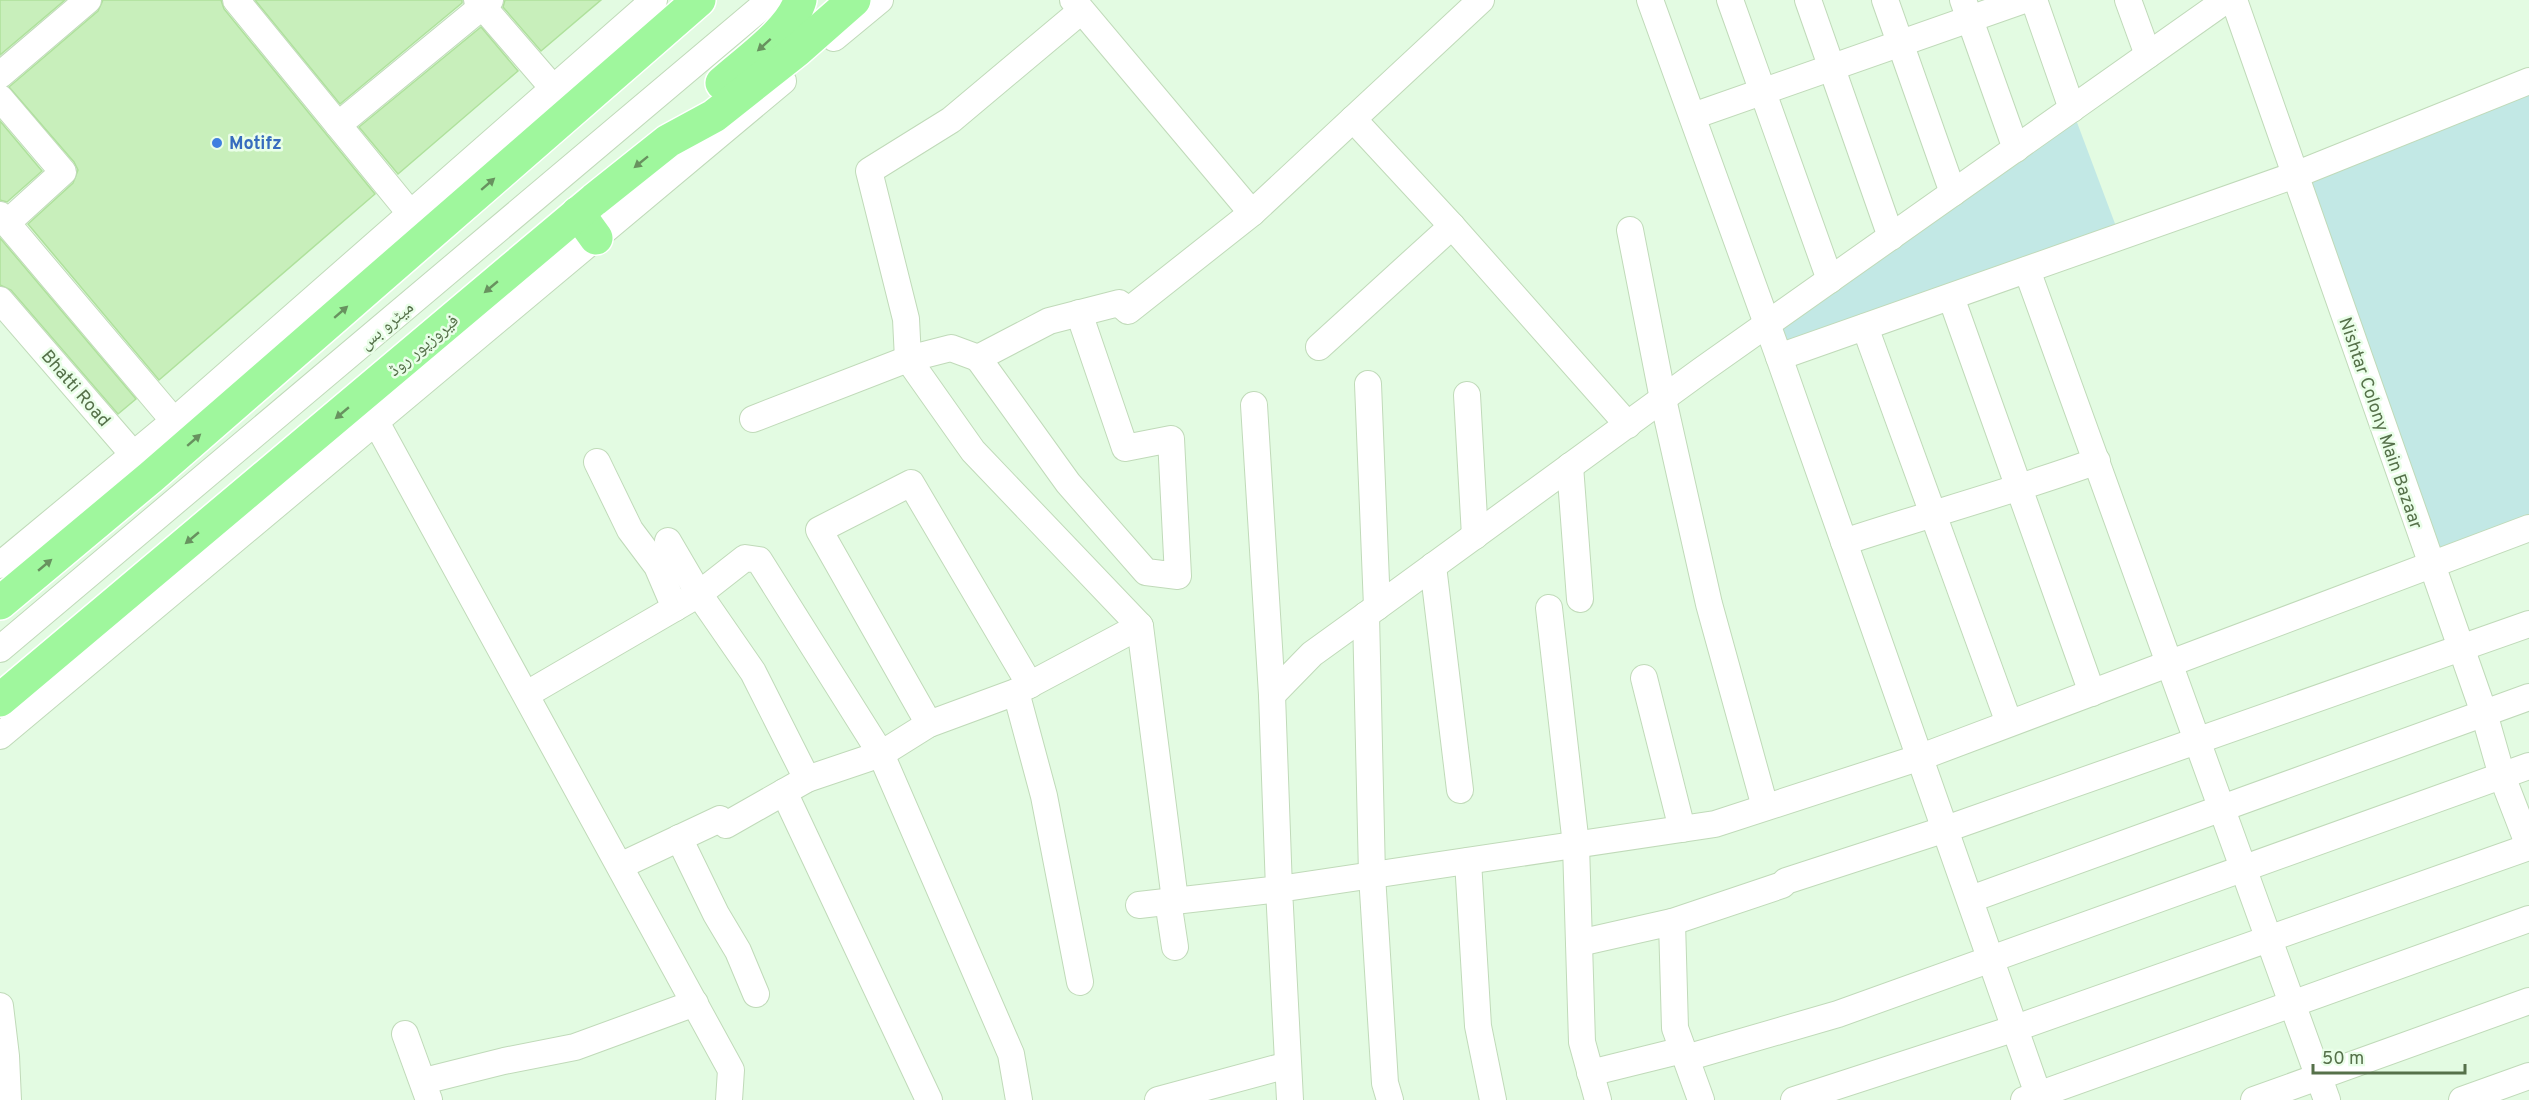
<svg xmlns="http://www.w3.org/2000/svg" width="2529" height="1100" font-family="Overpass,'Noto Naskh Arabic',sans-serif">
<rect width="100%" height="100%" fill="#e3fbe2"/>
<!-- green -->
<g fill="#c2e8e5">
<path d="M2529 81V528L2431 565 2295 175Z"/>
<path d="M2072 109 2120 237 1779 357 1768 324Z"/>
</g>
<!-- building -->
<g fill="#c8efbb" stroke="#afe19c" stroke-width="1.5">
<path d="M0 0H65L0 55Z"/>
<path d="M103 0H221L224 9 375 194 159 380 28 224 73 183 78 170 74 162 9 87 98 11Z"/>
<path d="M255 0H462V3L340 104Z"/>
<path d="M505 0H601L541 51 503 7Z"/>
<path d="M481 27 518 71 398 174 359 127Z"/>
<path d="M0 121 42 171 7 202 0 200Z"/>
<path d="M0 238 136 399 118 414 11 290 0 285Z"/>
</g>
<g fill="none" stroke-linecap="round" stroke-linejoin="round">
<!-- minor casing -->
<g stroke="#c0dab9" stroke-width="28">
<g id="minor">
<path d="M236 0 410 213"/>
<path d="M477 0 553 88"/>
<path d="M1073 0 1252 213"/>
<path d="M1650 0 1779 357 2040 1100"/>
<path d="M1730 0 1830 280"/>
<path d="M1808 0 1891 237"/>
<path d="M1885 0 1953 193"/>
<path d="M1963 0 2016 149"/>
<path d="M2034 0 2072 109"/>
<path d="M2128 0 2148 55"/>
<path d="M2234 0 2484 713 2502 776 2529 846"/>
<path d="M1081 11 951 120 869 171 906 319 908 359 973 451 1140 626 1175 900"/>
<path d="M834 38 880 0"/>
<path d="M0 75 88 0"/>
<path d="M0 98 63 172 7 223"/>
<path d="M1693 116 2024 0"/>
<path d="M1353 119 1452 226 1628 425"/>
<path d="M338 125 490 0"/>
<path d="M0 215 174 421"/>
<path d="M1630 230 1663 399 1709 604 1765 807"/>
<path d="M2027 270 2327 1100"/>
<path d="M1951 297 2092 693"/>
<path d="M0 300 145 468"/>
<path d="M1865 327 2009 723"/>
<path d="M1319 347 1452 226"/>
<path d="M1779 357 2295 175 2529 81"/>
<path d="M978 358 1068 483 1146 572 1178 576 1171 439 1125 448 1079 313"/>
<path d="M1368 384 1377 607"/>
<path d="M1467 395 1475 536"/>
<path d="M753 419 908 359 951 348 978 358 1049 321 1119 303 1128 311 1252 213 1481 0"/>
<path d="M376 422 731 1070 729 1100"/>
<path d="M597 462 630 530 657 566 675 608"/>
<path d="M1570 466 1580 599"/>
<path d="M668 541 699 594 753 672 807 779"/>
<path d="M1844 542C1929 514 2014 491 2097 461"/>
<path d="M0 565 174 421 654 0"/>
<path d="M1433 566 1460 790"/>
<path d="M1549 608 1576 845 1582 1042 1598 1100"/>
<path d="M1366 615 1372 875 1385 1083 1390 1100"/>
<path d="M0 649 770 0"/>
<path d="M1644 678 1682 829"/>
<path d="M1016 692 1044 796 1080 982"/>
<path d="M527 694 699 594 745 558 759 560 881 754 1011 1054 1019 1100"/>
<path d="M1272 695 1312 654 1366 615 1702 370 2226 0"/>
<path d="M929 724 819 530 911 483 1030 685"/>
<path d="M0 736 783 81"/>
<path d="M784 792 929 1100"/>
<path d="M679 838 716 914 738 951 756 994"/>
<path d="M1468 861 1478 1026 1493 1100"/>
<path d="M620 866 720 819 726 825 807 779 881 754 929 724 1016 692 1140 626"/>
<path d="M1971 899 2529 697"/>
<path d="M1168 901 1175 947"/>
<path d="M1139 905 1279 889 1272 695 1254 405"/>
<path d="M1672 922 1782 885 1786 881 1946 829 2529 624"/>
<path d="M1579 943 1672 922 1675 1028 1701 1100"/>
<path d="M0 1006 6 1056 8 1100"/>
<path d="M405 1034 429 1100"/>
<path d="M1686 1058 1838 1014 2529 766"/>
<path d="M1590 1073 1683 1050"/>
<path d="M424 1081 504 1061 575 1047 695 1003"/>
<path d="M1158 1100 1288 1065"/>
<path d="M1290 1100 1279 889 1715 824 1921 757 2529 528"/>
<path d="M1794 1100 2016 1028 2529 847"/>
<path d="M2024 1100 2529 919"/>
<path d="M2254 1100 2529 1001"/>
<path d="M2462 1100 2529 1076"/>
</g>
</g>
<!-- major casing -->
<g stroke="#fff" stroke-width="36">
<g id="major">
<path d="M722 83C745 62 792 30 800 0"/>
<path d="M578 213 596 238"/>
<path d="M0 603 151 477 699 0"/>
<path d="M0 700 594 200 668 141 714 116 796 51 854 0"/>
</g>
</g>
<!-- minor -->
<use href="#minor" stroke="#fff" stroke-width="26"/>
<!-- major -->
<use href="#major" stroke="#9ff79d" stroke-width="33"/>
</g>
<!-- one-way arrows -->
<defs><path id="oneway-solid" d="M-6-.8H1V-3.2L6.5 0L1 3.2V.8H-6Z" transform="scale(1.5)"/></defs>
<g fill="#68925f">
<use href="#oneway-solid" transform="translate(764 45) rotate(138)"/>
<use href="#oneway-solid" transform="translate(641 162) rotate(141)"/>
<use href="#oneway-solid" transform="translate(488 184) rotate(-41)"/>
<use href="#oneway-solid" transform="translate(491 287) rotate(140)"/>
<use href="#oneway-solid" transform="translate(341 312) rotate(-41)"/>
<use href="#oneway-solid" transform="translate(342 413) rotate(140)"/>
<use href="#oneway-solid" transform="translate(194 440) rotate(-41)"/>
<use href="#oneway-solid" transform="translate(192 538) rotate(140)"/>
<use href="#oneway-solid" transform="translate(45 565) rotate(-40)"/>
</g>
<!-- markers -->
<circle fill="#3f7fe0" stroke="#e9fee8" stroke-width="2" cx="217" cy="143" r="6"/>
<g text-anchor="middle" stroke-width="5" stroke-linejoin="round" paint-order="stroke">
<!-- shop labels -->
<g font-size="18" font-weight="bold" fill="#366cbe" stroke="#e9fee8" text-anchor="start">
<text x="229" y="149">Motifz</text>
</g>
<!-- street labels -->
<g font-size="18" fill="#56714a" stroke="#e9fee8">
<text transform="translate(386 325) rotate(-40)" y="6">میٹرو بس</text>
<text transform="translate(423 345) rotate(-40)" y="6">فیروزپور روڈ</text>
<text transform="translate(76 388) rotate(49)" y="6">Bhatti Road</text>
<text transform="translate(2381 423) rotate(71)" y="6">Nishtar Colony Main Bazaar</text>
</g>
</g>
<!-- scale -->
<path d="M2313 1064v9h152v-9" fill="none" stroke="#56714a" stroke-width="3"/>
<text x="2322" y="1064" font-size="18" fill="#56714a" stroke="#e9fee8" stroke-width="4.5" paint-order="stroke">50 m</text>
</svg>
